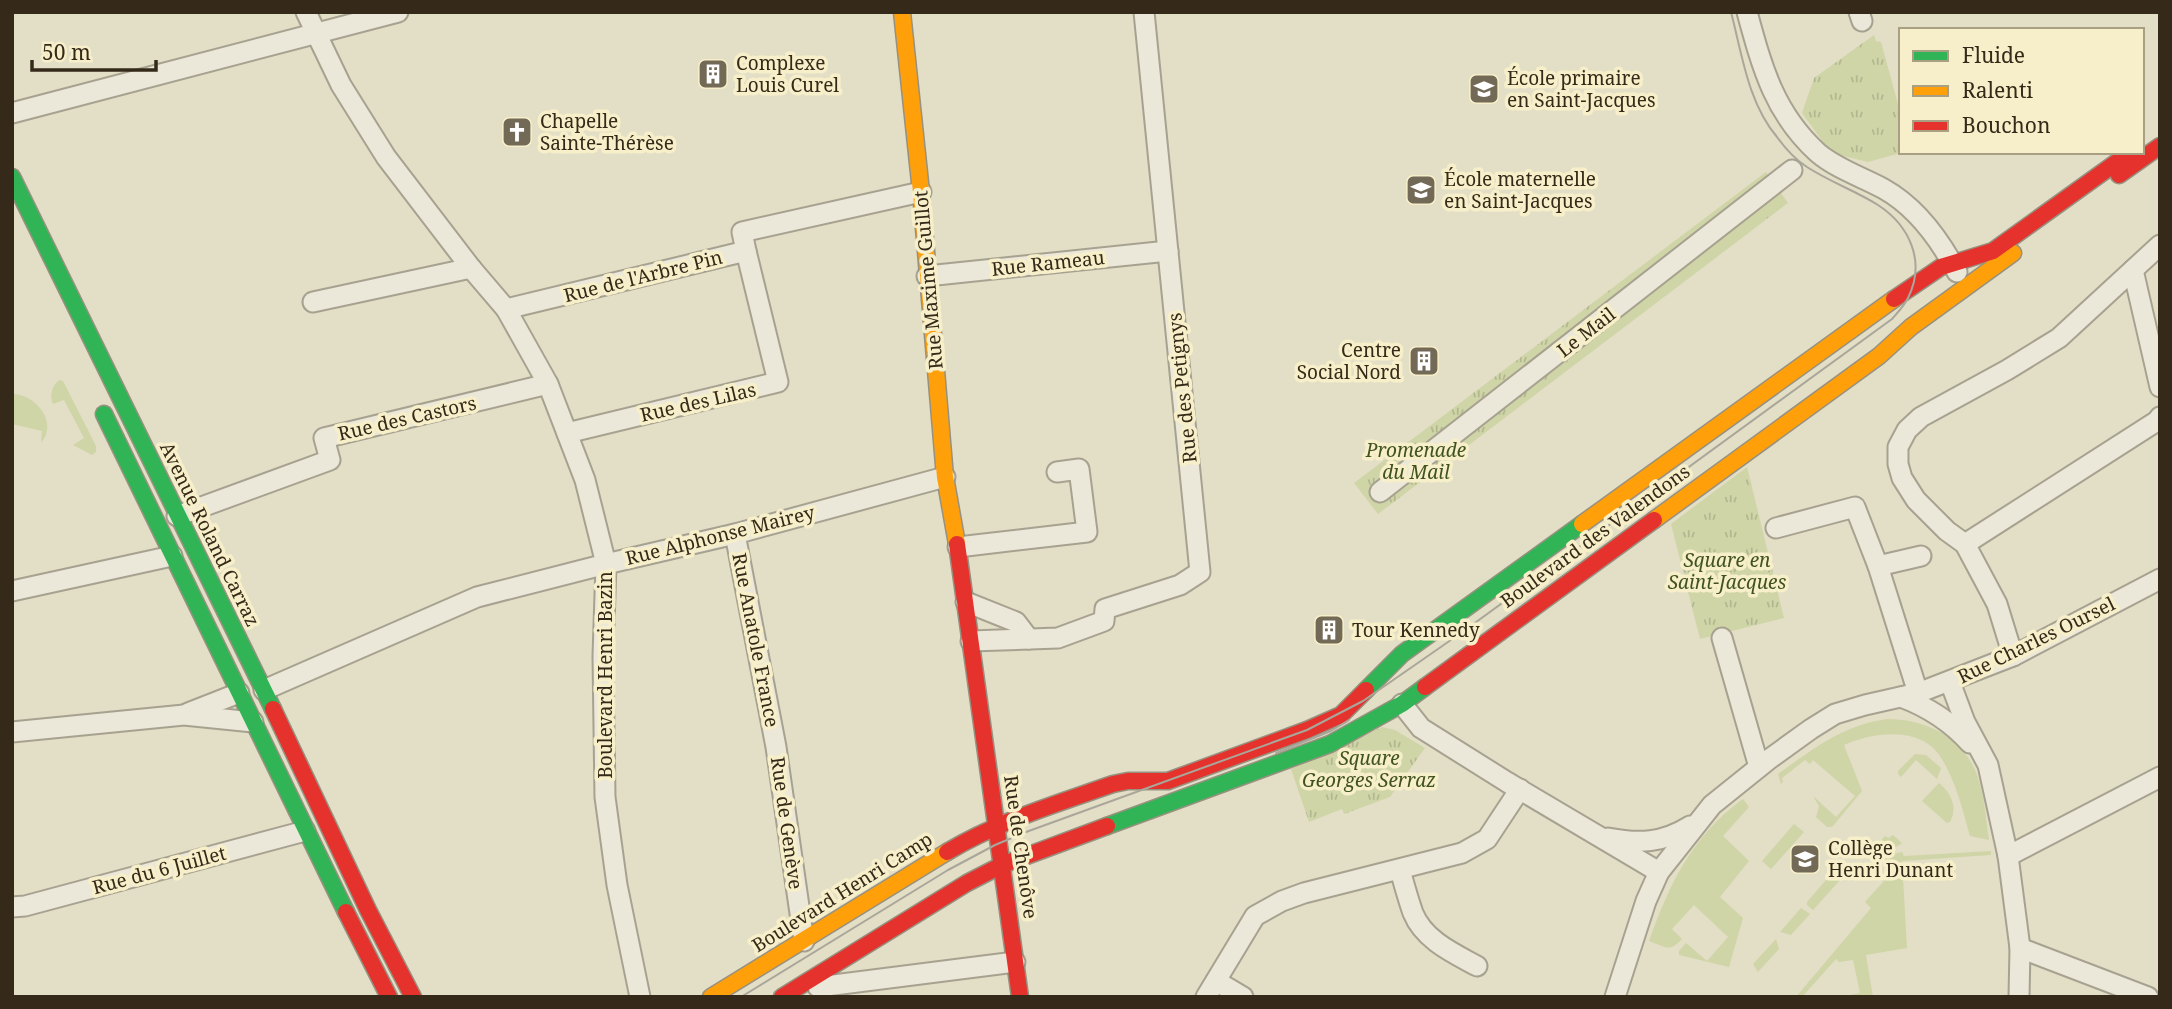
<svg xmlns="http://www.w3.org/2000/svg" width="2172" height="1009" font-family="'Noto Serif',serif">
<defs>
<pattern id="park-tufts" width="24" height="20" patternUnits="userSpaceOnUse" patternTransform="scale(1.75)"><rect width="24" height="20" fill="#cfd5a7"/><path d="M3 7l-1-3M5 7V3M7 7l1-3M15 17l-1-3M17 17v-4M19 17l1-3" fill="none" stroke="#b2b78f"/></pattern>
</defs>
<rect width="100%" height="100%" fill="#e3dec6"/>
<!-- grass -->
<g fill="#cfd5a7">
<path d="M59 380 63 381 96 446V452L92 455 73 445 84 438 64 400 53 404C49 396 52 386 59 380Z"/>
<path d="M12 394C36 394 59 423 41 443L42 431 12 424Z"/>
<path d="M1887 719C1929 719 1967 740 1979 781 1985 800 1986 821 1989 840L1970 836C1963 811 1952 765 1932 747 1909 727 1869 734 1844 745L1862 791 1832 827H1827L1816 817 1819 806 1813 796 1836 817 1855 796 1813 760 1810 764 1805 760 1782 778 1783 782 1781 784 1778 774C1813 749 1843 725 1887 719Z"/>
<path d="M1915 754 1926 755 1941 768 1937 779 1916 760 1901 777 1898 774V771Z"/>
<path d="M1939 783C1951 793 1958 807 1950 822L1947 823 1922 801Z"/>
<path d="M1743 799 1749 807 1723 836 1749 861 1720 897 1743 918 1729 967 1679 955V951L1686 943 1707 961 1728 937 1694 905 1672 929 1682 939C1669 953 1666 947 1649 941 1670 883 1692 836 1743 799Z"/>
<path d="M1794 824 1804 832 1771 869 1762 861Z"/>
<path d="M1893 835 1902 843C1895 849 1886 848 1879 854L1873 849 1885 836 1888 838Z"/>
<path d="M1991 851V855L1902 861 1907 948 1866 955 1873 997H1850V995L1860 993 1853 960 1839 962 1836 959 1802 997H1796L1871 908 1865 902 1895 869 1883 858 1885 856 1902 852 1904 856Z"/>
<path d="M1832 873 1840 880 1813 910 1807 905V902Z"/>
<path d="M1801 908 1810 914 1791 935 1780 932Z"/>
<path d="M1776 939 1779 949 1758 972 1753 964Z"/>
</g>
<!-- park -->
<g fill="url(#park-tufts)">
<path d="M1874 35 1876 41 1881 42 1901 115V152H1904L1868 162 1831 153 1802 113 1814 78Z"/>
<path d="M1766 172 1788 203 1378 514 1354 483Z"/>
<path d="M1747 467 1784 618 1700 639 1671 524Z"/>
<path d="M1382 727 1395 730 1425 748 1390 797 1344 814 1342 809 1309 822 1291 769Z"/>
</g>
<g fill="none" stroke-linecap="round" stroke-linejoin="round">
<!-- street casing -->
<g stroke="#a7a290" stroke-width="23">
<g id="street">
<path d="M306 12 341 85 386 157 471 268 506 309 548 384 585 480 606 564 603 656 605 797 617 885 640 997"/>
<path d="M1747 12C1762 67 1774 113 1818 153 1837 169 1862 177 1884 189 1916 207 1940 240 1957 272"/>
<path d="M1859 12 1862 21"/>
<path d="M12 113 398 12"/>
<path d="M2133 270 2160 387"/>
<path d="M927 276 1168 251"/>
<path d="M313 302 471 268"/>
<path d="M506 309 746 251 742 232 921 192"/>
<path d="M567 433 778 382 746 251"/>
<path d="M1380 492 1792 170"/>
<path d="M177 516 330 460 324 438 548 384"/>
<path d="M1776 528 1855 507 1878 566 1918 693"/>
<path d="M735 534 776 747 804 941"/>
<path d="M1965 544 2157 421 2160 417"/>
<path d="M958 547 1087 532 1079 469 1057 472"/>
<path d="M1878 566 1921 556"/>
<path d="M12 591 172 556"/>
<path d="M966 602 1016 622 1029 639"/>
<path d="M1722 638 1759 767"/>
<path d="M971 641 1058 638 1104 621 1105 609 1180 585 1200 572 1144 12"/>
<path d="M2013 656 1997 604 1965 544 1947 531 1916 500 1902 478 1898 464V447L1907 430 1921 417 2007 370 2059 338 2160 245"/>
<path d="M1950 682 1965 722 1988 765 2008 856 2020 948 2019 997"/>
<path d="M264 690 477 597 606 564 735 534 945 477"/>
<path d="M1901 697C1928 707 1950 721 1970 743"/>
<path d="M1402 704 1421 728 1507 782 1659 872"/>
<path d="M188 713 239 693"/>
<path d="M12 732 184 715 253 722"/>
<path d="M1608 838C1639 844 1663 843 1690 826"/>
<path d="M2008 856 2160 777"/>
<path d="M1400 870C1404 884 1408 899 1413 913 1424 940 1453 953 1477 966"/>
<path d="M12 907 25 906 305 831"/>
<path d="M2020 948 2148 997"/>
<path d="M1216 981 1243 997"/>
<path d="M818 987 1015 962"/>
<path d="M1206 997 1255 916 1282 901 1304 893 1462 853 1487 839 1520 789"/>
<path d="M1615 997 1646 901 1659 872 1712 805 1768 760 1811 729 1835 714 1865 705 1918 693 2013 656 2160 579"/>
</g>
</g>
<!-- fast casing -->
<g stroke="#979180" stroke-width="19">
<g id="fast">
<path d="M12 177 273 709"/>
<path d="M104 414 346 912"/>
<path d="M1366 690 1402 654 1582 524"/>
<path d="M1107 826 1330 744 1402 704 1425 687"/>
</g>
</g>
<!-- slow casing -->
<g stroke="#979180" stroke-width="19">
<g id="slow">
<path d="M902 12 921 192 945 477 957 544"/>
<path d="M1654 520 1879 356 1911 327 2013 253"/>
<path d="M1582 524 1894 299"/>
<path d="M711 997 947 852"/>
</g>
</g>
<!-- jam casing -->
<g stroke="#979180" stroke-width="19">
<g id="jam">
<path d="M2119 175 2160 146"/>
<path d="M1894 299 1941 267 1993 251 2131 152"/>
<path d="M957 544 1020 997"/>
<path d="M1425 687 1654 520"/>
<path d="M273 709 368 910 413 997"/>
<path d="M947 852C999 821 1056 804 1113 784L1128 781H1168L1307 730 1341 715 1366 690"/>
<path d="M346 912 389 997"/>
<path d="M782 997 967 883 1002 865 1107 826"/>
</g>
</g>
<!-- street -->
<use href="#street" stroke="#ebe7d9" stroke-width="19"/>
<!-- fast -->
<use href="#fast" stroke="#30b455" stroke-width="16"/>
<!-- slow -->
<use href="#slow" stroke="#ff9f0a" stroke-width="16"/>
<!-- jam -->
<use href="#jam" stroke="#e5322d" stroke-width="16"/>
<!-- tram -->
<g stroke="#a9a69a" stroke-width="2">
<path d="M1276 753 1331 731 1349 720"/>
<path d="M741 997 948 870 995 845 1026 832 1307 730 1363 701 1461 633 1892 319C1898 312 1904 306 1908 298 1926 262 1910 226 1878 205 1856 191 1830 182 1807 167 1796 160 1785 148 1777 137 1748 103 1742 54 1731 12"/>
</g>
</g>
<!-- icons -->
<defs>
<g id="building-square" transform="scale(1.575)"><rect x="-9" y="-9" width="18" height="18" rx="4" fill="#726956" stroke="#f7efc9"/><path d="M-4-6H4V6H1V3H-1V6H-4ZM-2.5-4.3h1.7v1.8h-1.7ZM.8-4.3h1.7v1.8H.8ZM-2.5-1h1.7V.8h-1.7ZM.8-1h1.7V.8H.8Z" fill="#fff"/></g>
<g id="school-square" transform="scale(1.575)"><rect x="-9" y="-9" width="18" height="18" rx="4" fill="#726956" stroke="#f7efc9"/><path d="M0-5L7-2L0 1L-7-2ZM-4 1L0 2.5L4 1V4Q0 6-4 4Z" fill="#fff"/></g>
<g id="church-square" transform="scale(1.575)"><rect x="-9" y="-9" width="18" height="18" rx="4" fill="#726956" stroke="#f7efc9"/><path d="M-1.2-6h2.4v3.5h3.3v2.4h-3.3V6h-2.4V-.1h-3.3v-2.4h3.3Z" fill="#fff"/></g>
</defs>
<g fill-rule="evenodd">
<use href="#building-square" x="713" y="74"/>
<use href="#school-square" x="1484" y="89"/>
<use href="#church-square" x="517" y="132"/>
<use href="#school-square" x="1421" y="190"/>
<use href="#building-square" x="1424" y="361"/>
<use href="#building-square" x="1329" y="630"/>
<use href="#school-square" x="1805" y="859"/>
</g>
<g text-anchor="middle" stroke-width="7" stroke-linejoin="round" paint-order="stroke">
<!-- poi labels -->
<g font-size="19" fill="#352a19" stroke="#f7efc9" text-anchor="start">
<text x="736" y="70">Complexe<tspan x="736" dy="22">Louis Curel</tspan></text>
<text x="1507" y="85">École primaire<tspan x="1507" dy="22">en Saint-Jacques</tspan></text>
<text x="540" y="128">Chapelle<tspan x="540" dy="22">Sainte-Thérèse</tspan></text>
<text x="1444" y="186">École maternelle<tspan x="1444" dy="22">en Saint-Jacques</tspan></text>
<text x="1401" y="357" text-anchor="end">Centre<tspan x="1401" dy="22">Social Nord</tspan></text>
<text x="1352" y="637">Tour Kennedy</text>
<text x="1828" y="855">Collège<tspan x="1828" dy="22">Henri Dunant</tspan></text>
</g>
<!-- street labels -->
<g font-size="19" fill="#352a19" stroke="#f7efc9">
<text transform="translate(1048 263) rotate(-6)" y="7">Rue Rameau</text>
<text transform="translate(643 276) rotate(-14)" y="7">Rue de l'Arbre Pin</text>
<text transform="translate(928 280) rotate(-95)" y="7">Rue Maxime Guillot</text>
<text transform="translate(1586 332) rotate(-38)" y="7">Le Mail</text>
<text transform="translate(1182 388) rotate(-96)" y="7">Rue des Petignys</text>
<text transform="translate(698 402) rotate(-13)" y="7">Rue des Lilas</text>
<text transform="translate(407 418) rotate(-13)" y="7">Rue des Castors</text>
<text transform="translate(210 534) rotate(64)" y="7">Avenue Roland Carraz</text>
<text transform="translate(720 535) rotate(-14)" y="7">Rue Alphonse Mairey</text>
<text transform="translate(1595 536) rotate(-36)" y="7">Boulevard des Valendons</text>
<text transform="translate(756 640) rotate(79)" y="7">Rue Anatole France</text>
<text transform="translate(2036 640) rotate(-26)" y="7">Rue Charles Oursel</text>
<text transform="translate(605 675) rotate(-90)" y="7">Boulevard Henri Bazin</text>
<text transform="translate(787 823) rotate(82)" y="7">Rue de Genève</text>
<text transform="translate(1021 847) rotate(82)" y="7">Rue de Chenôve</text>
<text transform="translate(159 870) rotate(-15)" y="7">Rue du 6 Juillet</text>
<text transform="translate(842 892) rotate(-32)" y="7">Boulevard Henri Camp</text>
</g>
<!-- park labels -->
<g font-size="19" font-style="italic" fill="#40531f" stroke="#f7efc9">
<text x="1416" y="457">Promenade<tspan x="1416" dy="22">du Mail</tspan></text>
<text x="1727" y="567">Square en<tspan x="1727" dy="22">Saint-Jacques</tspan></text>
<text x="1369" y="765">Square<tspan x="1369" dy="22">Georges Serraz</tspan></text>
</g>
</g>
<!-- border -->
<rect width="2172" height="1009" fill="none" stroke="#352a19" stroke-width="28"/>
<!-- legend -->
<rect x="1899" y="28" width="245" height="126" fill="#f7efc9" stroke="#a9a083" stroke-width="2"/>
<rect x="1913" y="51" width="35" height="10" fill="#30b455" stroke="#a9a083" stroke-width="2"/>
<text x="1962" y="63" font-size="21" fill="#352a19">Fluide</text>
<rect x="1913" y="86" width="35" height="10" fill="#ff9f0a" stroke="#a9a083" stroke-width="2"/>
<text x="1962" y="98" font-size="21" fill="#352a19">Ralenti</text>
<rect x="1913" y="121" width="35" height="10" fill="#e5322d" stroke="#a9a083" stroke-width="2"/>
<text x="1962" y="133" font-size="21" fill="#352a19">Bouchon</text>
<!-- scale -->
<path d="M32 60v10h124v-10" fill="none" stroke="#352a19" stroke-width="3.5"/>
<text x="42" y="60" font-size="21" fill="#352a19" stroke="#f7efc9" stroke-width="5" paint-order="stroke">50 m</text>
</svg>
